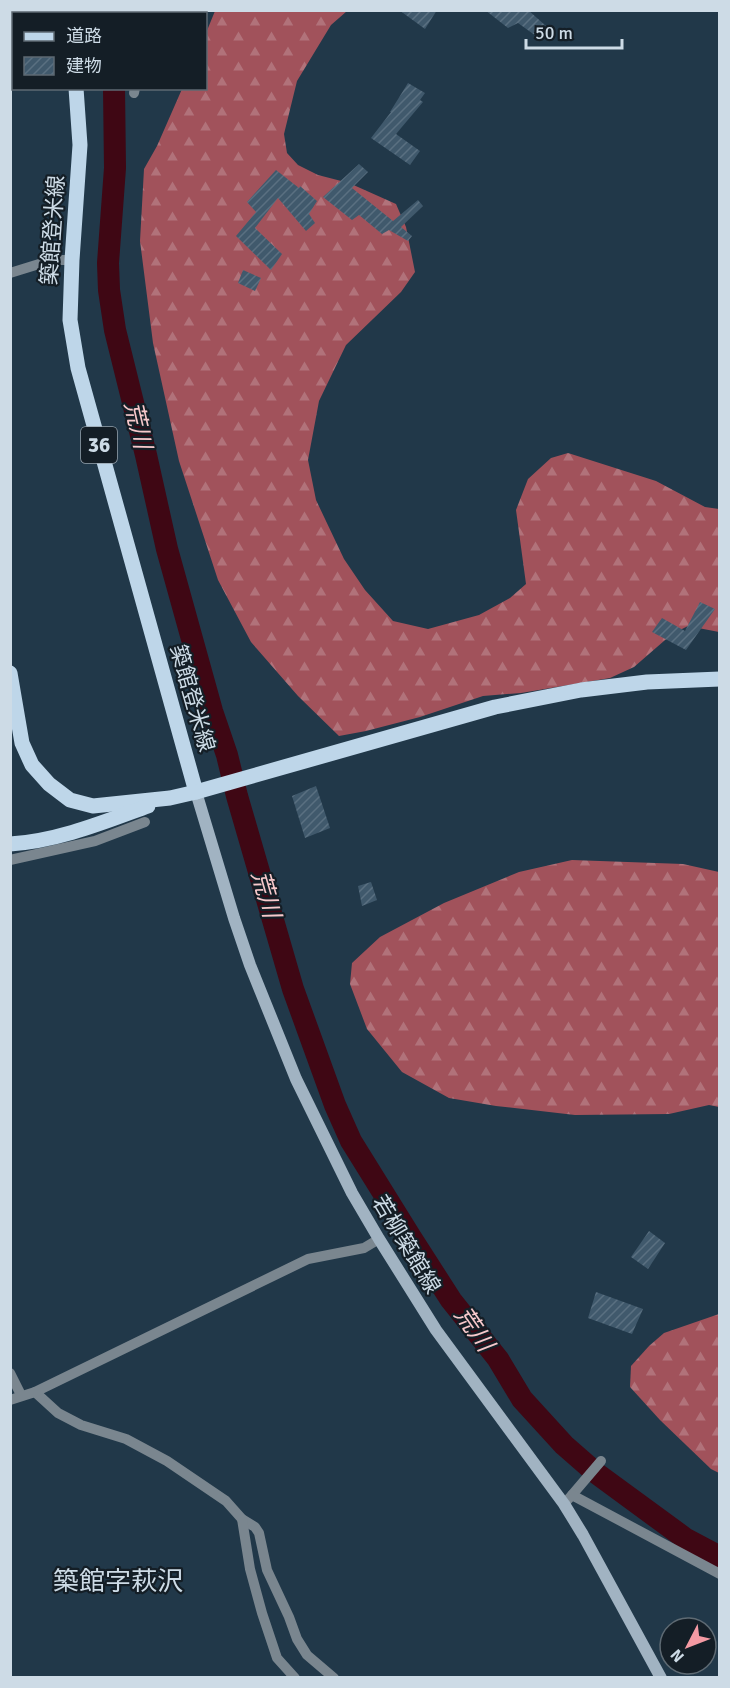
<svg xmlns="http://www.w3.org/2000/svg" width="730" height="1688" font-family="Signika,'Noto Sans JP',sans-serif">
<defs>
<pattern id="forest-firs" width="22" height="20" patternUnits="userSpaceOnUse" patternTransform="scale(1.5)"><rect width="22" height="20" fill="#a1525b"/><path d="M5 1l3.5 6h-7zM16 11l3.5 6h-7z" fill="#b1727a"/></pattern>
<pattern id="building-hatch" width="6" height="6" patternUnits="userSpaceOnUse" patternTransform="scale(1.5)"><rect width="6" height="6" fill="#40596c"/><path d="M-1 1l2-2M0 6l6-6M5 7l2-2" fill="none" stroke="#5a7081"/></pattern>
</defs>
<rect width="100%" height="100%" fill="#213849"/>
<!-- forest -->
<g fill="url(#forest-firs)">
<path d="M215 11H347L331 25 297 81 284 134 287 153 298 165 318 175 349 183 396 204 406 227 415 272 401 292 346 345 319 401 308 460 316 500 344 559 365 590 393 621 428 629 479 615 510 598 526 584 516 510 528 479 551 458 568 453 656 481 705 507 719 509V632L688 626 672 634 634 667 610 678 521 693 483 696 420 717 366 731 339 736 298 696 251 642 218 580 179 461 153 343 140 241 144 169 157 146 182 89 206 88V33Z"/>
<path d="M572 860 683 864 719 872V1107L709 1105 669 1114 575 1115 496 1106 449 1098 402 1072 367 1029 350 984 352 963 380 937 444 903 519 872Z"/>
<path d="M719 1314H720L719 1473 711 1469 660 1420 630 1387 631 1366 649 1346 664 1333Z"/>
</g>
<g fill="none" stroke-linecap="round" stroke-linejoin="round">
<!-- river -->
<g stroke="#3f0714" stroke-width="22">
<path d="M111 10V14"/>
<path d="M114 88 115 168 108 263 109 290 115 330 146 455 167 549 212 711 227 755 237 796 293 989 335 1105 351 1141 410 1236 451 1300 498 1359 522 1399 564 1445 596 1473 686 1539 720 1557"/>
</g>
</g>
<!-- building -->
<g fill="url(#building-hatch)">
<path d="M399 10H437L425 29Z"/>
<path d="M485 10H528L546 26 536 36 518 23 508 28Z"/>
<path d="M408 83 425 93 420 100 423 102 396 134 420 151 410 165 371 138 391 112H390Z"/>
<path d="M359 164 368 172 352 188 393 221 418 200 423 206 401 227 412 236 408 241 389 230 382 234 359 215 352 220 323 197Z"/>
<path d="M276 170 299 188 300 186 317 201 309 214 315 223 306 231 278 198 255 228 282 254 271 270 236 236 256 212 247 202Z"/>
<path d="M243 270 261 278 255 291 238 283Z"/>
<path d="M700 602 715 609 686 650 652 632 662 618 685 631Z"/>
<path d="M316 786 330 828 305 838 292 796Z"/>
<path d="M371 882 377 900 362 906 358 886Z"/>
<path d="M649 1231 665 1243 648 1269 631 1257Z"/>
<path d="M596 1292 643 1309 632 1334 588 1318Z"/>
</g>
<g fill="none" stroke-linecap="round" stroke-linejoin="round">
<!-- street -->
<g stroke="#7a868f" stroke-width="10">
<path d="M149 14 150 10"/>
<path d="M134 93 135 88"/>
<path d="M10 273 52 260H72"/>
<path d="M10 860 95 841 145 822"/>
<path d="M10 1373 21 1395"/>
<path d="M35 1392 58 1413 81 1425 126 1439 167 1461 226 1501 242 1519 255 1527 259 1533 267 1570 289 1617 297 1639 307 1655 334 1678"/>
<path d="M10 1400 35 1392 308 1259 364 1248 379 1239"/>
<path d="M572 1495 601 1461"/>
<path d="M564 1504 572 1495 720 1574"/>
<path d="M242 1519 250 1569 262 1613 277 1658 295 1678"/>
</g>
<!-- secondary -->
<path stroke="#a1b3c2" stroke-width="12" d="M196 792 234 918 250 965 296 1079 352 1193 379 1239 436 1330 564 1504 583 1535 661 1678"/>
<!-- primary -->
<g stroke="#bed6e9" stroke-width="15">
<path d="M68 10V14"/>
<path d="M76 88 80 145 72 260 70 320 78 368 196 792"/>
<path d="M10 673 22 743 32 765 49 784 70 800 93 806 170 798 196 792 495 707 581 690 647 682 720 679"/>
<path d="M10 844C58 841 104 822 148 806"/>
</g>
</g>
<g text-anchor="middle" stroke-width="4.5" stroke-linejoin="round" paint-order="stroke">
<!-- shield labels -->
<rect fill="#141e26" stroke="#96a2ac" stroke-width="1.5" x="81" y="427" width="36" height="36" rx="4.5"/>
<g font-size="21" font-weight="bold" fill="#cddbe6">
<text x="99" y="452">36</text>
</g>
<!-- street labels -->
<g font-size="22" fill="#cddbe6" stroke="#141e26">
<text transform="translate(52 230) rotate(-86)" y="8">築館登米線</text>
<text transform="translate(193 698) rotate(74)" y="8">築館登米線</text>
<text transform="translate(407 1244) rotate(59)" y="8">若柳築館線</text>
</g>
<!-- water labels -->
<g font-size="24" font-style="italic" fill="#f8c9cc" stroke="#141e26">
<text transform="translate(138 425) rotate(77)" y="8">荒川</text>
<text transform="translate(266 894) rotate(74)" y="8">荒川</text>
<text transform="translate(474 1329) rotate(55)" y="8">荒川</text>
</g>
<!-- quarter labels -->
<g font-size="26" fill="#cddbe6" stroke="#141e26">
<text x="118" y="1590">築館字萩沢</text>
</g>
</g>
<!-- border -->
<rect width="730" height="1688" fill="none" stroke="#cddbe6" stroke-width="24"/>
<!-- legend -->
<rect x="12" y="12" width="195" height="78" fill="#141e26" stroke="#5e6a73" stroke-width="1.5"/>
<rect x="24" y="32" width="30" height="9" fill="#bed6e9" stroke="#5e6a73" stroke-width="1.5"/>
<text x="66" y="42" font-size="18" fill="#cddbe6">道路</text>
<rect x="24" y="57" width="30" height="18" fill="url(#building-hatch)" stroke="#5e6a73" stroke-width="1.5"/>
<text x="66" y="72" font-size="18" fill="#cddbe6">建物</text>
<!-- north arrow -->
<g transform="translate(688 1646) rotate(228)"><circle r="28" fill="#141e26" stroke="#5e6a73" stroke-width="1.5"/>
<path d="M0-4.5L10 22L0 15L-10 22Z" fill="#f49aa3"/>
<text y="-9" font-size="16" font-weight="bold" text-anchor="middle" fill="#cddbe6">N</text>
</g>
<!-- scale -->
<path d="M526 39v9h96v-9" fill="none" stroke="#cddbe6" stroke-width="3"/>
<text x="535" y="39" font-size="18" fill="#cddbe6" stroke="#141e26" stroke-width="4.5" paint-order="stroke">50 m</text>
</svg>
